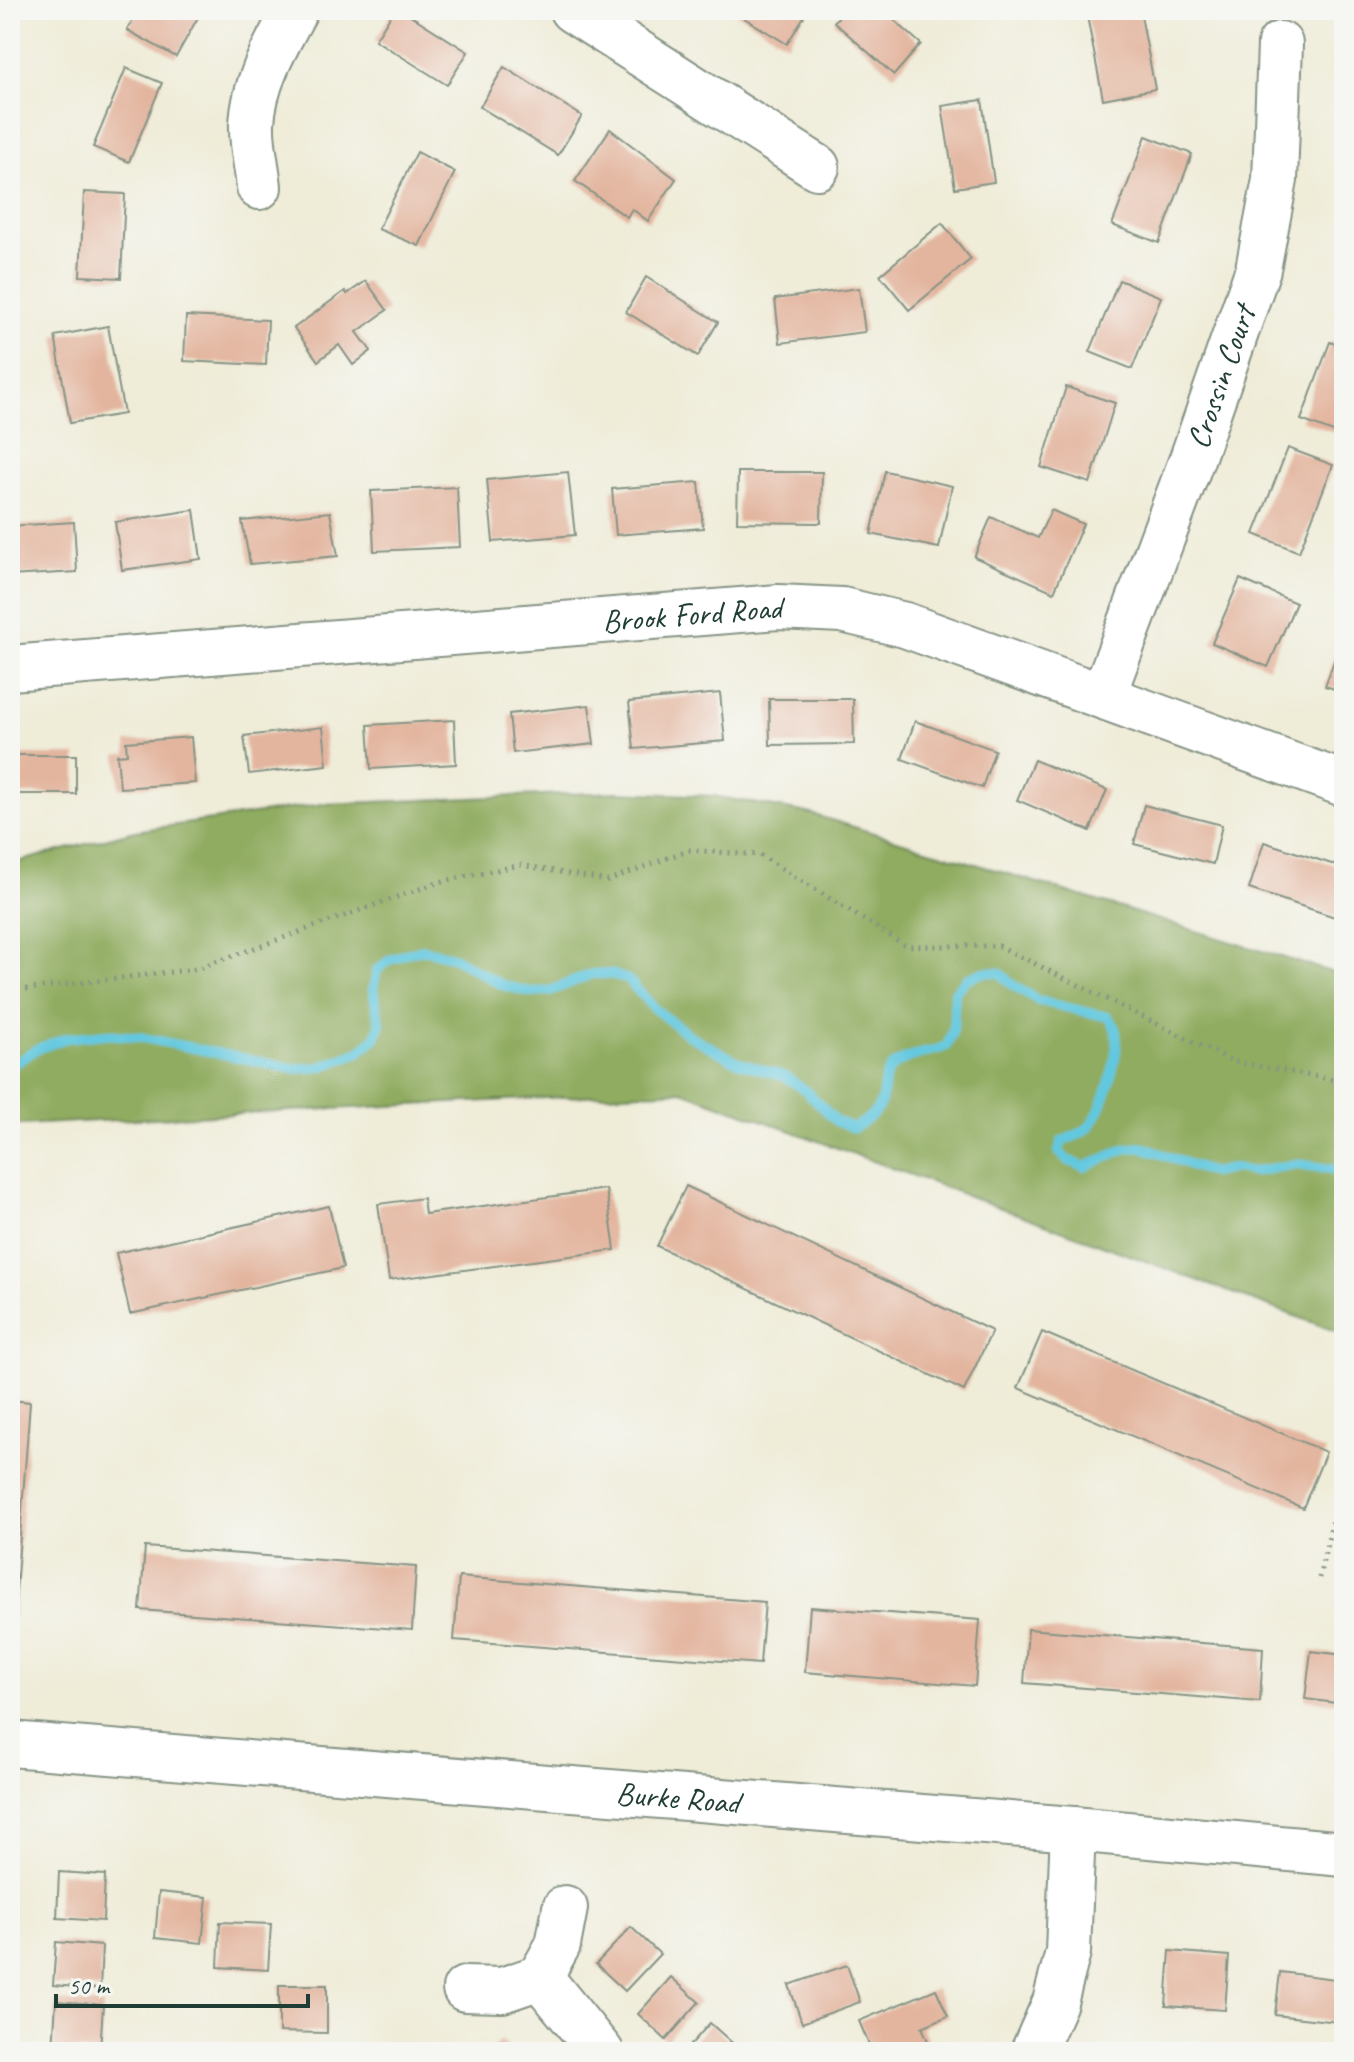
<svg xmlns="http://www.w3.org/2000/svg" width="1354" height="2062" font-family="Caveat,sans-serif">
<rect width="100%" height="100%" fill="#f6f6f2"/>
<filter id="ink" filterUnits="userSpaceOnUse"><feTurbulence type="fractalNoise" baseFrequency=".0125" numOctaves="2"/><feDisplacementMap in="SourceGraphic" scale="16" xChannelSelector="R" yChannelSelector="G"/><feConvolveMatrix kernelMatrix="1 2 1 2 8 2 1 2 1" color-interpolation-filters="sRGB"/></filter>
<filter id="wash" filterUnits="userSpaceOnUse"><feTurbulence type="fractalNoise" baseFrequency=".006" numOctaves="4" result="noise"/><feDisplacementMap in="SourceGraphic" scale="32" xChannelSelector="R" yChannelSelector="G"/><feGaussianBlur stdDeviation="1.8" result="paint"/><feColorMatrix in="noise" values="0 0 0 0 0 0 0 0 0 0 0 0 0 0 0 0 0 1.4 0 .05"/><feComposite in="paint" operator="in"/></filter>
<g filter="url(#wash)">
<rect width="100%" height="100%" fill="#efecd8"/>
<!-- forest -->
<path fill="#90ac60" stroke="#58744a" stroke-width="2" d="M617 792 714 796 808 813 1344 976V1334L682 1091 19 1125 10 1123V864L135 831 323 804Z"/>
<g fill="none" stroke-linecap="round" stroke-linejoin="round">
<!-- stream -->
<path stroke="#62c8df" stroke-width="10" d="M10 1067 35 1050 66 1038 106 1034 139 1037 295 1069 321 1067 359 1052 375 1038 380 1025 373 989 377 970 388 961 407 953 423 949 453 957 502 985 529 992 550 991 592 974H611L628 980 656 1010 690 1036 738 1062 786 1077 806 1091 837 1122 854 1128C865 1121 876 1114 881 1102 885 1089 882 1076 893 1066 907 1055 930 1053 947 1046L953 1030 955 992 966 979 984 972 1000 973 1014 986 1039 1001 1108 1017C1111 1021 1114 1024 1115 1028 1122 1050 1104 1108 1090 1126 1083 1134 1072 1137 1062 1141L1059 1152 1067 1160 1085 1167 1124 1149 1142 1147 1212 1173 1236 1168 1252 1172 1297 1164 1344 1171"/>
</g>
<g id="blocks">
<!-- building -->
<g fill="#e3b59f">
<path d="M138 10H202L176 57 127 30Z"/>
<path d="M394 10H402L468 52 447 85 375 40Z"/>
<path d="M731 10H808L787 44Z"/>
<path d="M844 10H883L921 44 894 75 834 22Z"/>
<path d="M1117 10H1140L1155 89 1103 99 1087 16Z"/>
<path d="M504 67 582 116 558 155 480 107Z"/>
<path d="M126 68 162 83 129 162 93 147Z"/>
<path d="M982 100 994 182 955 188 942 106Z"/>
<path d="M610 129 676 179 648 221 632 209 627 217 575 181Z"/>
<path d="M1146 136 1192 154 1159 243 1112 225Z"/>
<path d="M417 152 455 172 419 246 378 229Z"/>
<path d="M84 192 125 194 121 278 80 276Z"/>
<path d="M942 223 971 259 909 310 880 275Z"/>
<path d="M646 277 718 322 698 356 626 312Z"/>
<path d="M1119 280 1161 297 1132 369 1090 352Z"/>
<path d="M366 281 387 310 357 332 371 351 353 365 339 345 318 361 294 328 345 291 347 294Z"/>
<path d="M859 288 865 332 780 343 775 299Z"/>
<path d="M186 316 268 320 266 365 184 361Z"/>
<path d="M108 326 124 414 70 423 55 336Z"/>
<path d="M1330 342 1344 347V436L1301 420Z"/>
<path d="M1066 387 1115 403 1090 483 1041 467Z"/>
<path d="M1288 448 1333 465 1299 552 1254 534Z"/>
<path d="M885 471 952 486 939 548 871 534Z"/>
<path d="M568 472 575 535 493 542 487 480Z"/>
<path d="M738 472H822L821 523 737 522Z"/>
<path d="M699 482 703 528 616 535 612 489Z"/>
<path d="M457 487 460 547 374 551 371 491Z"/>
<path d="M194 510 201 559 122 570 115 522Z"/>
<path d="M1051 510 1083 524 1054 592 974 557 991 517 1038 538Z"/>
<path d="M330 512 338 556 250 564 242 521Z"/>
<path d="M74 522 77 572 10 576V526Z"/>
<path d="M1240 579 1296 603 1268 667 1212 643Z"/>
<path d="M1341 641 1344 642V692L1325 686Z"/>
<path d="M720 693 725 741 634 749 629 702Z"/>
<path d="M769 699H853L854 744 770 745Z"/>
<path d="M589 705 594 744 513 753 509 714Z"/>
<path d="M454 720 456 764 371 769 368 725Z"/>
<path d="M915 721 995 750 982 788 902 759Z"/>
<path d="M323 727 327 765 249 774 244 736Z"/>
<path d="M191 737 195 783 120 788 117 755 127 754 126 742Z"/>
<rect x="10" y="755" width="66" height="39"/>
<path d="M1034 760 1107 790 1090 831 1017 800Z"/>
<path d="M1144 805 1222 825 1213 864 1134 844Z"/>
<path d="M1264 842 1344 868V899L1338 918 1249 889Z"/>
<path d="M686 1186 992 1331 964 1391 657 1246Z"/>
<path d="M606 1189 615 1250 389 1280 378 1204 423 1198 425 1214Z"/>
<path d="M329 1206 343 1268 130 1314 116 1253Z"/>
<path d="M1042 1332 1326 1452 1303 1508 1018 1388Z"/>
<path d="M10 1400 30 1402 14 1618H10Z"/>
<path d="M145 1547 416 1567 412 1630 140 1610Z"/>
<path d="M459 1577 765 1602 760 1664 454 1640Z"/>
<path d="M810 1607 980 1620 975 1686 805 1672Z"/>
<path d="M1028 1629 1263 1648 1260 1702 1024 1683Z"/>
<path d="M1311 1651 1344 1655V1704L1305 1699Z"/>
<path d="M59 1872 105 1875 103 1921 57 1918Z"/>
<path d="M159 1892 207 1897 202 1943 155 1938Z"/>
<path d="M220 1922 271 1924 268 1970 218 1967Z"/>
<path d="M631 1927 660 1954 625 1991 596 1964Z"/>
<path d="M56 1942 102 1946 100 1989 53 1985Z"/>
<path d="M1170 1951 1229 1956 1225 2010 1166 2006Z"/>
<path d="M847 1965 860 2002 802 2023 789 1985Z"/>
<path d="M1280 1972 1343 1980 1338 2022 1275 2015Z"/>
<path d="M671 1977 699 2002 666 2040 638 2014Z"/>
<path d="M279 1985H327V2033L279 2032Z"/>
<path d="M936 1989 948 2016 922 2027 932 2051 872 2052 859 2021Z"/>
<path d="M56 2001 103 2005 100 2052 53 2049Z"/>
<path d="M710 2023 739 2049 736 2052H684Z"/>
<path d="M501 2040 513 2052H489Z"/>
</g>
</g>
</g>
<g filter="url(#ink)">
<use href="#blocks" fill-opacity="0" stroke="#879486" stroke-width="2"/>
<g fill="none" stroke-linecap="round" stroke-linejoin="round">
<!-- minor casing -->
<g stroke="#879486" stroke-width="48">
<g id="minor">
<path d="M572 10 817 167"/>
<path d="M259 187C257 166 251 143 252 123 254 83 276 45 295 10"/>
<path id="s1" d="M10 668 778 607 842 610 905 625 1344 784"/>
<path id="s2" d="M1103 696 1192 459 1258 269 1275 180 1280 44"/>
<path id="s3" d="M10 1744 1073 1829 1344 1854"/>
<path d="M540 1977 601 2052"/>
<path d="M465 1989 502 1990 540 1977 558 1945 565 1908"/>
<path d="M1033 2052 1055 2002 1068 1952 1073 1829"/>
</g>
</g>
<!-- path -->
<g stroke="#879486" stroke-width="5" stroke-dasharray="2 6" stroke-linecap="butt">
<path d="M10 991 196 969 439 882 521 865 608 881 688 850 760 855 906 946H999L1232 1061 1344 1082"/>
<path d="M1319 1578 1344 1472"/>
</g>
<!-- minor -->
<use href="#minor" stroke="#fff" stroke-width="44"/>
</g>
</g>
<g text-anchor="middle" stroke-width="8" stroke-linejoin="round" paint-order="stroke">
<!-- street labels -->
<g font-size="32" fill="#1f3d34" stroke="#f6f6f2">
<text dy="11" stroke="none"><textPath href="#s2" startOffset="340">Crossin Court</textPath></text>
<text dy="11" stroke="none"><textPath href="#s1" startOffset="684">Brook Ford Road</textPath></text>
<text dy="11" stroke="none"><textPath href="#s3" startOffset="670">Burke Road</textPath></text>
</g>
</g>
<!-- margin -->
<rect width="1354" height="2062" fill="none" stroke="#f6f6f2" stroke-width="40"/>
<!-- scale -->
<path d="M56 1994v12h252v-12" fill="none" stroke="#1f3d34" stroke-width="4"/>
<text x="68" y="1994" font-size="24" fill="#1f3d34" stroke="#f6f6f2" stroke-width="6" paint-order="stroke">50 m</text>
</svg>
